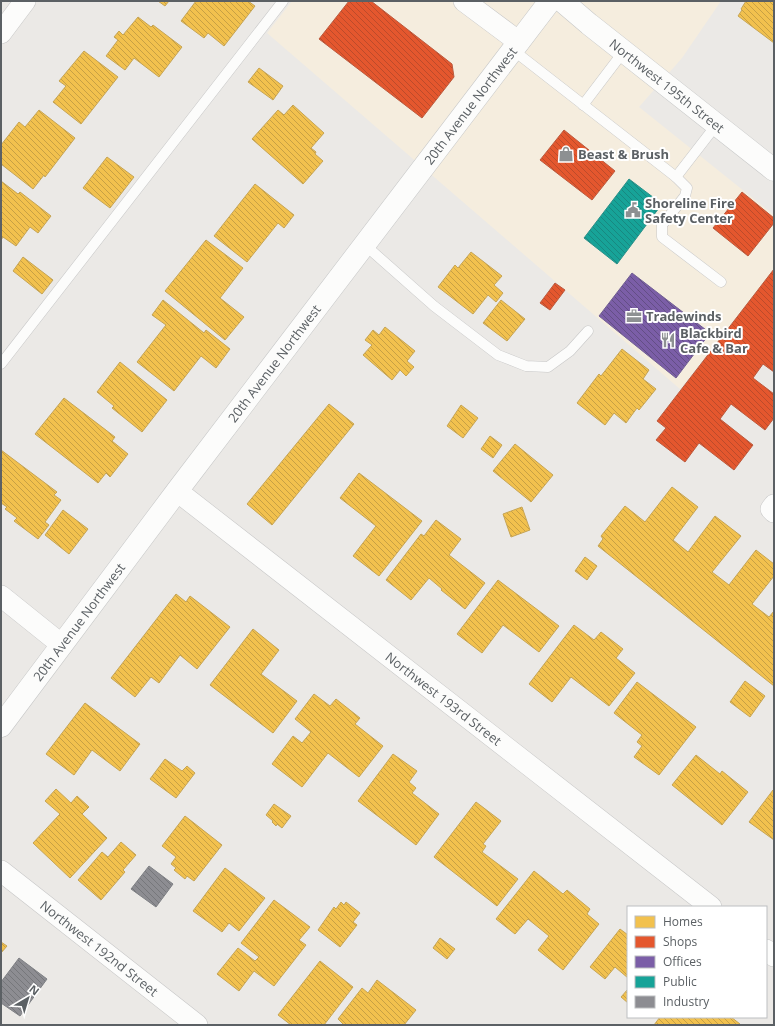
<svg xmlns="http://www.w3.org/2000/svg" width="775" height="1026" font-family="'Open Sans',sans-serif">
<defs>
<pattern id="homes-back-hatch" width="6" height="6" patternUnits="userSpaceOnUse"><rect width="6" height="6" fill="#f2c14e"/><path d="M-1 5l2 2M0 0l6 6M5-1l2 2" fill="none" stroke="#c7a044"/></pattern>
<pattern id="shops-back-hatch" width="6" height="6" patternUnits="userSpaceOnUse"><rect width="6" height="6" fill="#e4572e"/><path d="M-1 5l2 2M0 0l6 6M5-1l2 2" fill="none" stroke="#bc4b2b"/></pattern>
<pattern id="offices-back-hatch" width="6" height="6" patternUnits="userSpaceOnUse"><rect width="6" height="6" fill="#7b5ea7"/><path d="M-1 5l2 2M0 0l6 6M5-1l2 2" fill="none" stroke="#634e85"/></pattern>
<pattern id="public-back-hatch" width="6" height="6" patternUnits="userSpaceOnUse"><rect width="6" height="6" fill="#17a398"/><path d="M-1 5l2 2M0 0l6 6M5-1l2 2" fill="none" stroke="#188880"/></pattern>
<pattern id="industry-back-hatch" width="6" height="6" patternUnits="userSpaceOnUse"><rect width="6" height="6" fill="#8d8d92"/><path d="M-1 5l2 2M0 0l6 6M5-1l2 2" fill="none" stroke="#76777b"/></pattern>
</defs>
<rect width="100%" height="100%" fill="#ebe9e6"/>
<!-- commercial -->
<path fill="#f5edde" d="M292 1H721L682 58 639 107 774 215V269L680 389 267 33Z"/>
<!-- homes -->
<g fill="url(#homes-back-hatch)" stroke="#c5a455">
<path d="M158 1H169L165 6Z"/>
<path d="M196 1H248L255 6 224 46 208 33 204 38 181 21Z"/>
<path d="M746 1H774V43L738 16 742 10 741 9Z"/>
<path d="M138 17 151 27 153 25 182 47 159 77 134 58 125 70 106 56 118 40 114 37 119 31 123 35Z"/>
<path d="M84 51 118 77 81 124 53 102 66 86 59 81Z"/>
<path d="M259 68 283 86 273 100 248 82Z"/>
<path d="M293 105 324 133 311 148 316 152 315 154 323 161 303 184 252 139 278 110 284 115Z"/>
<path d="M39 110 75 138 45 177 44 175 33 189 1 164V145L19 122 25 127Z"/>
<path d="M107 157 134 177 110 208 83 188Z"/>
<path d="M1 181 18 194 20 192 51 216 38 233 30 227 16 246 3 237 1 240Z"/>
<path d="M255 184 294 215 284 228 278 223 247 262 214 236Z"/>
<path d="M206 240 243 268 220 298 244 317 225 340 165 291Z"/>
<path d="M471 252 502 276 494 285 503 293 496 302 488 295 473 314 438 287 455 265 458 268Z"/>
<path d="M23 257 53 280 42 294 13 271Z"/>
<path d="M163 300 204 333 206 330 230 349 216 368 201 356 174 391 137 362 166 325 152 315Z"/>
<path d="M501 300 525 319 507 341 483 323Z"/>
<path d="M385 327 415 351 407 361 414 367 406 376 400 370 392 380 363 355 372 345 365 340 373 330 379 335Z"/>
<path d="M622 349 649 370 643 379 656 389 639 410 637 408 626 423 614 413 605 425 577 403 599 374 601 376Z"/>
<path d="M120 362 167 400 142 432 112 408 114 406 97 392Z"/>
<path d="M64 398 115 437 112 441 128 454 110 477 106 473 98 483 35 434Z"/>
<path d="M329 404 354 424 272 525 247 504Z"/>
<path d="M461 405 478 418 463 438 447 426Z"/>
<path d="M490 436 502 445 493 458 481 449Z"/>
<path d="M515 444 553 475 531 502 493 471Z"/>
<path d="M1 450 57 492 54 495 61 500 45 522 49 525 38 539 14 521 17 518 5 509 7 507 1 503Z"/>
<path d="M359 473 422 521 379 576 353 556 376 526 340 498Z"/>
<path d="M672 487 698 507 673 540 688 552 715 516 741 536 712 572 729 585 756 550 774 564V576L752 604 769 617 774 611V686L598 546 603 539 601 536 625 506 645 522Z"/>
<path d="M522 507 530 530 511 537 503 514Z"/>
<path d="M63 510 88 529 69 554 45 535Z"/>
<path d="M436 520 461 539 449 555 485 583 465 609 441 590 442 589 429 578 411 600 386 580 421 534 424 536Z"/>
<path d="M585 557 597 566 587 580 575 571Z"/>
<path d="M498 580 559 626 539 652 503 625 482 653 457 634Z"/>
<path d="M176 594 186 602 190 596 230 627 197 669 180 655 159 683 151 677 135 697 111 678Z"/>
<path d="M574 625 594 640 601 632 623 649 616 658 635 673 609 706 571 677 552 702 529 684Z"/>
<path d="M253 629 279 650 261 674 297 701 273 733 210 685Z"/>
<path d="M745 681 765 696 750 717 730 702Z"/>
<path d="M637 682 696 727 659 775 634 757 642 746 637 742 642 735 614 713Z"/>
<path d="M314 694 330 706 336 699 360 718 355 724 383 746 359 777 328 753 302 787 272 764 293 736 302 743 311 732 295 719Z"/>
<path d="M85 703 140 744 120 771 92 750 74 775 46 754Z"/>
<path d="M393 754 417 771 409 782 416 788 412 793 439 814 416 845 358 801Z"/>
<path d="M696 755 720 774 722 771 748 792 722 825 672 785Z"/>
<path d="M165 759 182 771 187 766 195 773 176 798 150 779Z"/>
<path d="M56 789 71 803 77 796 89 807 82 814 107 838 70 878 33 843 60 814 45 801Z"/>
<path d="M773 790H774V840L749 822Z"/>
<path d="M476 802 501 821 483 844 486 846 482 852 518 879 497 906 434 857Z"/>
<path d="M274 804 291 816 282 828 277 824 276 826 272 822 273 821 266 815Z"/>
<path d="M185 816 222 845 194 881 187 876 185 879 174 870 176 868 171 864 176 857 162 846Z"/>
<path d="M121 842 136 855 123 870 125 872 101 900 78 880 102 852 108 857Z"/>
<path d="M225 868 265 898 239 931 229 923 222 932 193 911Z"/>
<path d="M534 871 563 894 567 890 590 909 587 914 599 924 563 970 538 950 549 936 528 919 515 934 496 919Z"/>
<path d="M274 900 310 927 299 940 306 945 274 986 254 971 239 991 217 974 238 948 255 961 259 957 241 943Z"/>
<path d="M341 902 344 905 346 902 360 913 353 922 357 925 340 947 318 930 334 907 336 909Z"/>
<path d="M620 929 628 935V978L615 967 605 979 590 967Z"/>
<path d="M440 938 455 949 447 959 433 948Z"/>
<path d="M1 942 7 946 1 953Z"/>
<path d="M320 961 353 987 324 1025H291L278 1015Z"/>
<path d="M377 980 416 1010 404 1025H344L338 1019 362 988 368 993Z"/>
<path d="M628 989V1003L621 997Z"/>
<path d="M660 1017H731L740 1024 739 1025H654Z"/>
</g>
<!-- shops -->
<g fill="url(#shops-back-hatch)" stroke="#bb5a3e">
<path d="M349 1H371L452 64 454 77 422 118 319 39Z"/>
<path d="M564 130 615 171 592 200 540 160Z"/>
<path d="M742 192 774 218V223L748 256 713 228Z"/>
<path d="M774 269V372L763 364 753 378 774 394V418L765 430 731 404 720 419 753 445 734 470 699 443 685 462 656 440 666 428 657 421Z"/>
<path d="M555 283 565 290 550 310 540 303Z"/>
</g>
<!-- offices -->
<path fill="url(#offices-back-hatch)" stroke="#715f93" d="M632 273 710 333 676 378 599 316Z"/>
<!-- public -->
<path fill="url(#public-back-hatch)" stroke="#2b8f88" d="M629 179 662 204 617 264 584 238Z"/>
<!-- industry -->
<g fill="url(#industry-back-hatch)" stroke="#7e8084">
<path d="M149 866 173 884 156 907 131 889Z"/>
<path d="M19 958 47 979 20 1016 1 1003V982Z"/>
</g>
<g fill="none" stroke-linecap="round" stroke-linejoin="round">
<!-- lane casing -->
<g stroke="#c7c7c7" stroke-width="11">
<g id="lane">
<path d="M513 50 676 177 687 188 685 196 662 225V237L721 282"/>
<path d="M583 105 624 51"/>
<path d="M676 177 717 124"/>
<path d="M365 245 434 306 498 355 526 366 548 367 570 351 588 331"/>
<path d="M1 364 283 1"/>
</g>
</g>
<!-- street casing -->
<g stroke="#c7c7c7" stroke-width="22">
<g id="street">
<path d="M464 1 519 42"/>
<path d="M1 33 25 1"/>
<path id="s1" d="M177 491 711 907"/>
<path d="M774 505 771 509 774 512"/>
<path d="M1 596 62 645"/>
<path id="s2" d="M1 871 197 1025"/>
<path d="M766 950 774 956"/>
</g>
</g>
<!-- secondary casing -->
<g stroke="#c6c7c7" stroke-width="23">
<g id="secondary">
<path id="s3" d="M562 1 589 24 774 170"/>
<path id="s4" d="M1 726 177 491 550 1"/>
</g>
</g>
<!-- lane -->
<use href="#lane" stroke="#fcfcfb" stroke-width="10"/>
<!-- street -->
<use href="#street" stroke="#fcfcfb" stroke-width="21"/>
<!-- secondary -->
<use href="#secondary" stroke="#fcfcfb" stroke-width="22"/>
</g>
<!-- icons -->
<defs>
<g id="shop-bare" transform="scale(1.2)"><path d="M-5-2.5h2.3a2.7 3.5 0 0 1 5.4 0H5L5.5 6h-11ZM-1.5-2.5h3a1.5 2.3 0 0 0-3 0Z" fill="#8d9092" stroke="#fff" stroke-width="2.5" paint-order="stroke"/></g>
<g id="civic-bare" transform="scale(1.2)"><path d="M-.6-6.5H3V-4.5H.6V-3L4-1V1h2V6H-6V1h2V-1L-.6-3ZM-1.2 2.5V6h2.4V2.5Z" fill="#8d9092" stroke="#fff" stroke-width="2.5" paint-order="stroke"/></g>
<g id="office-bare" transform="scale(1.2)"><path d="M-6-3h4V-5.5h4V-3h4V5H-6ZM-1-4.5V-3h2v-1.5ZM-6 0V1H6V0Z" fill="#8d9092" stroke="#fff" stroke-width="2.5" paint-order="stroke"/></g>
<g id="restaurant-bare" transform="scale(1.2)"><path d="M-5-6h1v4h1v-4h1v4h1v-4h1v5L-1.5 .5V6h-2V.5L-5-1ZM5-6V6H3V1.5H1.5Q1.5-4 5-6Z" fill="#8d9092" stroke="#fff" stroke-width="2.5" paint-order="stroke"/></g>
</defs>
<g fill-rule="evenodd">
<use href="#shop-bare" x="566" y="154"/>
<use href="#civic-bare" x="633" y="210"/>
<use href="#office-bare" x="634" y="316"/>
<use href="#restaurant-bare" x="668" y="340"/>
</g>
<g text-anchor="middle" stroke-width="4" stroke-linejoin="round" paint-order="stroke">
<!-- street labels -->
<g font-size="13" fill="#5b6064" stroke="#fff">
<text dy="5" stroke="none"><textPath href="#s3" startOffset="135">Northwest 195th Street</textPath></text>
<text dy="5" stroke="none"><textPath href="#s4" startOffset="778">20th Avenue Northwest</textPath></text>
<text dy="5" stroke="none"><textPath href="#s4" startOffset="454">20th Avenue Northwest</textPath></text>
<text dy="5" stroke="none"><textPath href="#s4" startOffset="130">20th Avenue Northwest</textPath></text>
<text dy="5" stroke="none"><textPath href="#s1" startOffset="338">Northwest 193rd Street</textPath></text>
<text dy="5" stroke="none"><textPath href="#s2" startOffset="125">Northwest 192nd Street</textPath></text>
</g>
<!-- poi labels -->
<g font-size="13" font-weight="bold" fill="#5b6064" stroke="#fff" text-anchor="start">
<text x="578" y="159">Beast &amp; Brush</text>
<text x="645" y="208">Shoreline Fire<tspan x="645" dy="15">Safety Center</tspan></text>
<text x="646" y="321">Tradewinds</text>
<text x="680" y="338">Blackbird<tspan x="680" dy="15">Cafe &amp; Bar</tspan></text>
</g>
</g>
<!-- border -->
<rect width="775" height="1026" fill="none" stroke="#5b6064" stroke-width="4"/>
<!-- legend -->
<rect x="627" y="906" width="140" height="112" fill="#ffffff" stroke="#bdbfc1"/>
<rect x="635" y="916" width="20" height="12" fill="#f2c14e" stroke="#bdbfc1"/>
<text x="663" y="926" font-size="12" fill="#5b6064">Homes</text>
<rect x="635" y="936" width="20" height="12" fill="#e4572e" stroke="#bdbfc1"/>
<text x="663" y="946" font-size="12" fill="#5b6064">Shops</text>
<rect x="635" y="956" width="20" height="12" fill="#7b5ea7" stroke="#bdbfc1"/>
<text x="663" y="966" font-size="12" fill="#5b6064">Offices</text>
<rect x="635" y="976" width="20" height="12" fill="#17a398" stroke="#bdbfc1"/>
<text x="663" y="986" font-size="12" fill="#5b6064">Public</text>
<rect x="635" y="996" width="20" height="12" fill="#8d8d92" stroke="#bdbfc1"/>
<text x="663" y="1006" font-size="12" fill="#5b6064">Industry</text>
<!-- north arrow -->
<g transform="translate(28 998) rotate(38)" stroke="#ffffff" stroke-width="3" paint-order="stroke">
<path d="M0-3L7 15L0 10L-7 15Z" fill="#5b6064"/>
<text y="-6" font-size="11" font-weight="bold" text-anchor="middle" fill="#5b6064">N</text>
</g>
</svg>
